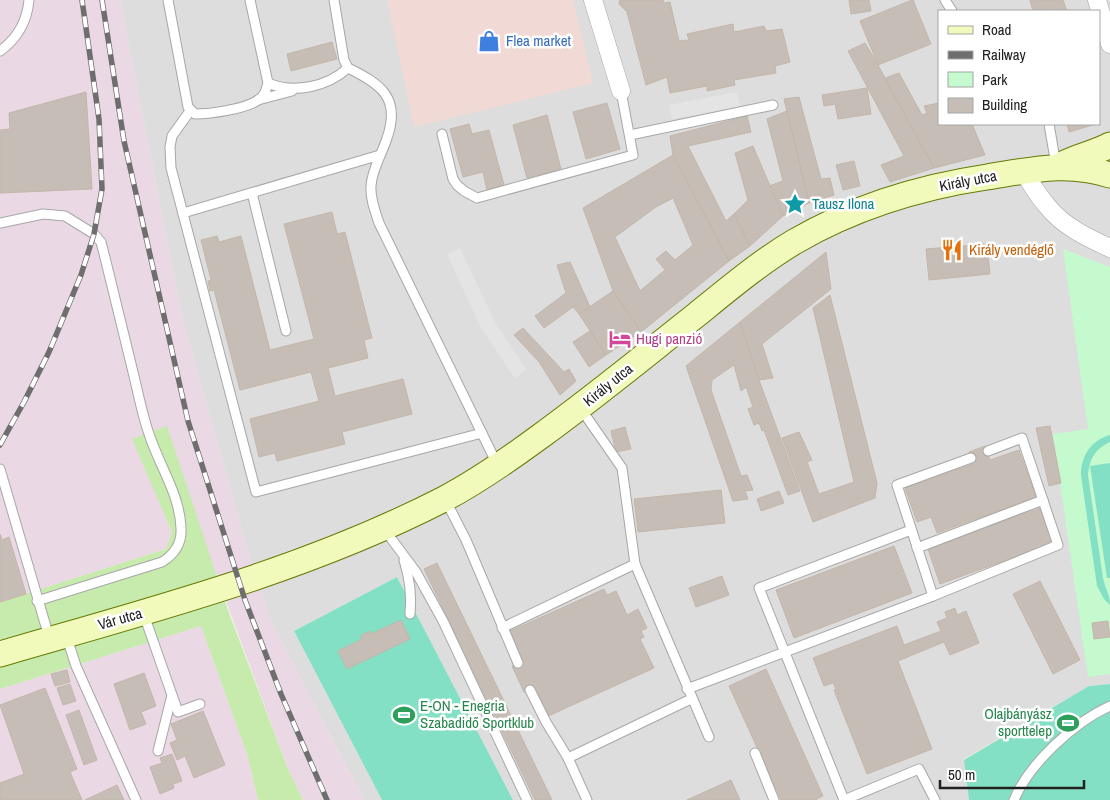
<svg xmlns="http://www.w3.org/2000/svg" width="1110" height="800" font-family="'Archivo Narrow',sans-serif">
<rect width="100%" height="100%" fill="#f1eee6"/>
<!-- residential -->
<path fill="#dedddd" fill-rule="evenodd" d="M120 0H1110V684L1089 686 964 759 969 800H513L397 577 294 631 382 800H364L271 622 246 545 182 317ZM939 11H1099V124H939Z"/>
<!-- commercial -->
<path fill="#f1d9d6" d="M387 0H573L593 83 414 127Z"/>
<!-- industrial -->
<g fill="#ead8e5">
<path d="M0 0H120L182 317 246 545 271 622 364 800H303L288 769 211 560 133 439 172 532 166 549 0 602Z"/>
<path d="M201 626 248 757 258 800H0V689Z"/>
</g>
<!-- grass -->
<path fill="#c6ebac" d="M167 426 230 616 288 769 303 800H258L248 757 201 626 0 689V602L166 549 172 532 132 439Z"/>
<!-- park -->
<path fill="#c4facd" d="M1063 249 1110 267V674L1088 677 1053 434 1088 429Z"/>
<!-- pitch -->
<g fill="#84e0c4">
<path d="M1110 435V442C1096 448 1089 459 1088 475L1103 578C1105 588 1110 595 1110 605L1104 599 1097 586 1081 475C1081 456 1091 440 1110 435Z"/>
<path d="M1110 463V578H1107L1090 466Z"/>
<path d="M397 577 513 800H382L294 631Z"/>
<path d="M1110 684V800H969L964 760 1089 686Z"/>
</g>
<!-- parking -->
<g fill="#e4e4e4">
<path d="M737 92 740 106 672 119 669 105Z"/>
<path d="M460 248 496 324 526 369 515 379 480 326 447 254Z"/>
</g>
<!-- building -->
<g fill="#c6beb6" stroke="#c3b6a8" fill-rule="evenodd">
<path d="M620 0H663L664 3 670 2 679 41 689 40 687 34 733 24 734 32 764 26 766 31 782 29 790 62 775 66 776 73 734 80 735 85 707 91V86L670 93 667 77 646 85 627 12 619 4Z"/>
<path d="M849 0H869L871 11 851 14Z"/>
<path d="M912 0H913L931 44 878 65 860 21Z"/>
<path d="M1030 0H1063L1067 11H1033Z"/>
<path d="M332 42 337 59 291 71 287 54Z"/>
<path d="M865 43 878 65 934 168 890 182 881 165 904 156 848 51Z"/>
<path d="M899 73 922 115 927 113 924 106 939 103V124H972L985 155 934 168 885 78Z"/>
<path d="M867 88 871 114 838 119 835 104 824 106 822 95Z"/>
<path d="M86 92 92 189 0 193V130L10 129 9 113Z"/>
<path d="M799 97 821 179 830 178 834 195 809 203 784 99Z"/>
<path d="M607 103 620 149 586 159 573 112Z"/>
<path d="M787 111 809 203 783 216 769 186 783 181 767 119Z"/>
<path d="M547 115 561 169 527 178 513 125Z"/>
<path d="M747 116 751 132 688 146 726 221 734 214 750 246 729 261 673 155 670 136Z"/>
<path d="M469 124 472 134 489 130 504 185 487 190 483 172 463 177 450 129Z"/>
<path d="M1067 124H1096L1069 132Z"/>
<path d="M753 146 783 216 750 246 734 214 748 200 735 153Z"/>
<path d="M673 155 729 261 641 332 613 291 583 208ZM673 198 693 245 675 260 666 251 656 259 665 270 640 291 615 237 656 207Z"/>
<path d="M854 161 860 186 843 190 836 165Z"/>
<path d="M332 212 337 234 345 232 372 338 364 340 368 358 328 368 335 396 403 379 412 414 342 432 345 444 277 461 275 453 259 457 250 419 319 401 311 372 240 390 214 290 210 291 208 281 211 280 201 240 217 236 219 242 241 236 270 350 314 339 284 224Z"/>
<path d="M987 244 990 274 929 280 926 249Z"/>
<path d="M826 252 831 289 762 344 773 378 759 380 740 322Z"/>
<path d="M570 262 590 307 579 314 573 307 544 328 535 316 566 293 557 265Z"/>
<path d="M613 291 641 332 606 355 579 314Z"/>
<path d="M830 295 877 483 875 498 813 522 782 438 799 432 812 460 807 462 819 494 854 482 813 308Z"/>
<path d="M740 322 759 380 800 491 788 495 764 430 762 431 759 423 754 425 748 409 753 407 746 387 741 391 734 365 712 380 711 390 741 476 747 475 753 490 745 491 748 499 733 501 686 366Z"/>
<path d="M523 328 564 372 569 369 576 381 560 395 539 362 514 335Z"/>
<path d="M590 331 606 355 589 367 573 342Z"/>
<path d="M1050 426 1061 483 1049 486 1036 428Z"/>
<path d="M625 427 631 449 616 452 611 431Z"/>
<path d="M985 446 990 460 1019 450 1036 497 937 533 931 517 917 522 905 488 973 464 969 452Z"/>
<path d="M721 490 725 523 638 532 634 499Z"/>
<path d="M779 491 784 503 761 511 757 499Z"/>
<path d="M1040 508 1053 543 940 584 928 549Z"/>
<path d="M0 534 2 540 9 537 26 594 0 602Z"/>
<path d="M894 546 912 593 794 638 776 590Z"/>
<path d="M437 563 552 800H535L424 569Z"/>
<path d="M722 576 729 595 696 607 689 588Z"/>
<path d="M1040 581 1080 660 1053 674 1013 594Z"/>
<path d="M604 589 607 595 616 591 627 615 638 609 647 628 641 631 644 637 640 639 654 668 546 717 533 688 524 692 512 666 522 662 508 632Z"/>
<path d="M955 608 957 615 966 611 979 643 950 655 944 642 898 661 932 749 867 774 834 690 836 689 833 683 824 686 813 658 897 626 904 645 941 631 937 622 947 618 945 612Z"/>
<path d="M401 620 410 639 347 669 338 651 362 639 360 636 370 631 371 634Z"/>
<path d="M1108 621 1110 637 1094 639 1092 623Z"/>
<path d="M766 669 823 796 815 800H781L729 686Z"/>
<path d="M67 670 70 682 55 686 51 674Z"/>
<path d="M144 673 156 706 141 712 146 724 130 730 114 684Z"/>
<path d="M70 684 76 701 63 705 57 688Z"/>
<path d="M45 688 77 769 70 772 82 800H0V783L24 774 0 705Z"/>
<path d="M79 710 97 760 84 765 66 715Z"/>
<path d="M203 711 225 765 194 778 185 756 177 760 170 743 177 740 171 724Z"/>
<path d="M172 754 182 781 173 784 174 788 160 794 150 767 162 763 160 758Z"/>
<path d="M731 780 740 800H687Z"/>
<path d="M117 785 124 800H85Z"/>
</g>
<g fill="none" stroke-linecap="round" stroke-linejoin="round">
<!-- lane casing -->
<g stroke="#a7a7a7" stroke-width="11">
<g id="lane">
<path d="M168 0 188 107 195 114C210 114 246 109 258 100 265 96 266 90 268 83L250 0"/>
<path d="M334 0 344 60 348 68C381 84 401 98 387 138 382 154 372 169 371 186 370 198 375 211 379 223L497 464"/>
<path d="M945 0 952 11"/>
<path d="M0 51C18 38 27 22 29 0"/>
<path d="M268 83C294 94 327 87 348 68"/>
<path d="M258 100 292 91"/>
<path d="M190 111 172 136 170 147 171 168 256 492 482 433"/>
<path d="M1049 124 1056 165"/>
<path d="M442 134 453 179 457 185 464 191 477 198 633 155 621 91"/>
<path d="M630 135 773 105"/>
<path d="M252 193 286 331"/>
<path d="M183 213 380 155"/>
<path d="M0 223 43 214 65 216 94 234 101 242C112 285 122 328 133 372 138 392 142 414 149 434 159 465 180 495 181 528 182 543 175 554 162 562L37 601"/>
<path d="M581 409 622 468 635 564 709 737"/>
<path d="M0 469 49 637"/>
<path d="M446 501 466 540 518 663"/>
<path d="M384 529 416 572 443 621 527 800"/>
<path d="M917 548 1043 500"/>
<path d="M404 560C410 579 412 594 410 614"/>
<path d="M933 596 897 485 971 458"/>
<path d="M144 615 172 695 158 751"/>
<path d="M502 628 635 564"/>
<path d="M67 638 76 666 136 800"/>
<path d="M687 689 933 596 1058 545 1022 438 988 451"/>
<path d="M530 690 546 722 568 758 587 800"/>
<path d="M172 695 178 712 200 704"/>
<path d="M755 753 774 800"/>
<path d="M568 758 691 699"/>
<path d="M844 800 759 588 911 530"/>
<path d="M844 800 919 769 935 800"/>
<path d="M1014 800C1029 764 1074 722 1110 706"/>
</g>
</g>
<!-- street casing -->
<g stroke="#a7a7a7" stroke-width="19">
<g id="street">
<path d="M593 0 621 91"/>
<path d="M1097 0 1110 44"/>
<path d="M1023 171C1031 183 1038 196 1048 207 1063 226 1088 238 1110 248"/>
</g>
</g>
<!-- secondary casing -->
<g stroke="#647a04" stroke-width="27">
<g id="secondary">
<path d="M1063 164C1079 156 1095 153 1110 145"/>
<path d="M0 654C151 610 304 571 444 499 478 481 508 460 538 438 592 399 643 357 695 316 727 290 759 263 794 242 854 207 920 187 987 177 1031 170 1067 161 1110 175"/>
</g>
</g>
<!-- lane -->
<use href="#lane" stroke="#fff" stroke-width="9"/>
<!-- street -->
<use href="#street" stroke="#fff" stroke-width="18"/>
<!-- secondary -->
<use href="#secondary" stroke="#f2fabb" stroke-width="25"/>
<!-- rail casing -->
<g stroke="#6e6e6e" stroke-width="5.5">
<g id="rail">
<path d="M102 0 124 141 188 421 245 600 281 694 327 800"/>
<path d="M0 445 24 402 49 352 81 275 94 234 102 189 99 119 82 0"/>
</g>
</g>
<!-- rail -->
<use href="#rail" stroke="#fff" stroke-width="4" stroke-dasharray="11" stroke-linecap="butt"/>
</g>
<!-- icons -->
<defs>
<g id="shop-bare" transform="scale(1.725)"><path d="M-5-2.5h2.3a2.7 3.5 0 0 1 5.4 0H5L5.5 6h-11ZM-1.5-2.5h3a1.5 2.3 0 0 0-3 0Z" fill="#3f7fe0" stroke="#fff" stroke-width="2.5" paint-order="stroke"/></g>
<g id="sight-bare" transform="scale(1.725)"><path d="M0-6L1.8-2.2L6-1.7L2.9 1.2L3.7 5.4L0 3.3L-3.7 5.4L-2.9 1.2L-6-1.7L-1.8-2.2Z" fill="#0f9aa8" stroke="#fff" stroke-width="2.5" paint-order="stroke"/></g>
<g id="restaurant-bare" transform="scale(1.725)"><path d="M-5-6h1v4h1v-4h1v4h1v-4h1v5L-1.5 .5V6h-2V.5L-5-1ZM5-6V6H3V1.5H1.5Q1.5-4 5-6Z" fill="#e8710a" stroke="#fff" stroke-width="2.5" paint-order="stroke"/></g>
<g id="hotel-bare" transform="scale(1.725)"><path d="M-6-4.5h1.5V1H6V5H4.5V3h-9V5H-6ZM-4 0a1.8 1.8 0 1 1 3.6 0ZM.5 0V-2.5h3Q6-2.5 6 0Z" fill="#d1479c" stroke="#fff" stroke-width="2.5" paint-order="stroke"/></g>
<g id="stadium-bare" transform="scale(1.725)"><path d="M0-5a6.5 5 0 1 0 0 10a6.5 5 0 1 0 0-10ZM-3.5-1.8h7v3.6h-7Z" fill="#2e9e5b" stroke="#fff" stroke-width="2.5" paint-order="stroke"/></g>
</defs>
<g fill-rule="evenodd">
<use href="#shop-bare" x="489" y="41"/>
<use href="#sight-bare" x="795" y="204"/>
<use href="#restaurant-bare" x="952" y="250"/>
<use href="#hotel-bare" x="620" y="339"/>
<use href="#stadium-bare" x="404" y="715"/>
<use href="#stadium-bare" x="1068" y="723"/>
</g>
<g text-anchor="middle" stroke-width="5" stroke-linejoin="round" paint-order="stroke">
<!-- shop labels -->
<g font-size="15" fill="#366cbe" stroke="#fff" text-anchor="start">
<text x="506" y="46">Flea market</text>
</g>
<!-- street labels -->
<g font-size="15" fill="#202020" stroke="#fff">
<text transform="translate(968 181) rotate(-11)" y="5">Király utca</text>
<text transform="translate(608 385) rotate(-39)" y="5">Király utca</text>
<text transform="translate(120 619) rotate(-16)" y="5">Vár utca</text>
</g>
<!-- culture labels -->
<g font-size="15" fill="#0d838f" stroke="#fff" text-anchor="start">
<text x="812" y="209">Tausz Ilona</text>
</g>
<!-- food labels -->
<g font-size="15" fill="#c56008" stroke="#fff" text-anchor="start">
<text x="969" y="255">Király vendéglő</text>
</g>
<!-- hotel labels -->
<g font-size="15" fill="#b23c85" stroke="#fff" text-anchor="start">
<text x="636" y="344">Hugi panzió</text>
</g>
<!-- leisure labels -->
<g font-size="15" fill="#27864d" stroke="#fff" text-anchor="start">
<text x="420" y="711">E-ON - Enegria<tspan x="420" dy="17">Szabadidő Sportklub</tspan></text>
<text x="1052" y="719" text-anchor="end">Olajbányász<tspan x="1052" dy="17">sporttelep</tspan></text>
</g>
</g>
<!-- legend -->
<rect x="938" y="10" width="162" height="115" fill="#ffffff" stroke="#a6a6a6"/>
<rect x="948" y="26" width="25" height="8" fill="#f2fabb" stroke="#a6a6a6"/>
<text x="982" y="35" font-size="15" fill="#202020">Road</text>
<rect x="948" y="51" width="25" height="8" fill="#6e6e6e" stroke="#a6a6a6"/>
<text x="982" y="60" font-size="15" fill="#202020">Railway</text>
<rect x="948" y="72" width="25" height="15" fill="#c4facd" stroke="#a6a6a6"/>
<text x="982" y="85" font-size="15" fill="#202020">Park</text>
<rect x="948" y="98" width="25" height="15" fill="#c6beb6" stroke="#a6a6a6"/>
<text x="982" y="110" font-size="15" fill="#202020">Building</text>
<!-- scale -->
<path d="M940 780v8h144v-8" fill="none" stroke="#202020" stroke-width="2.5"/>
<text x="948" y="780" font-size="15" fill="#202020" stroke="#ffffff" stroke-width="4" paint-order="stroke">50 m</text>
</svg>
